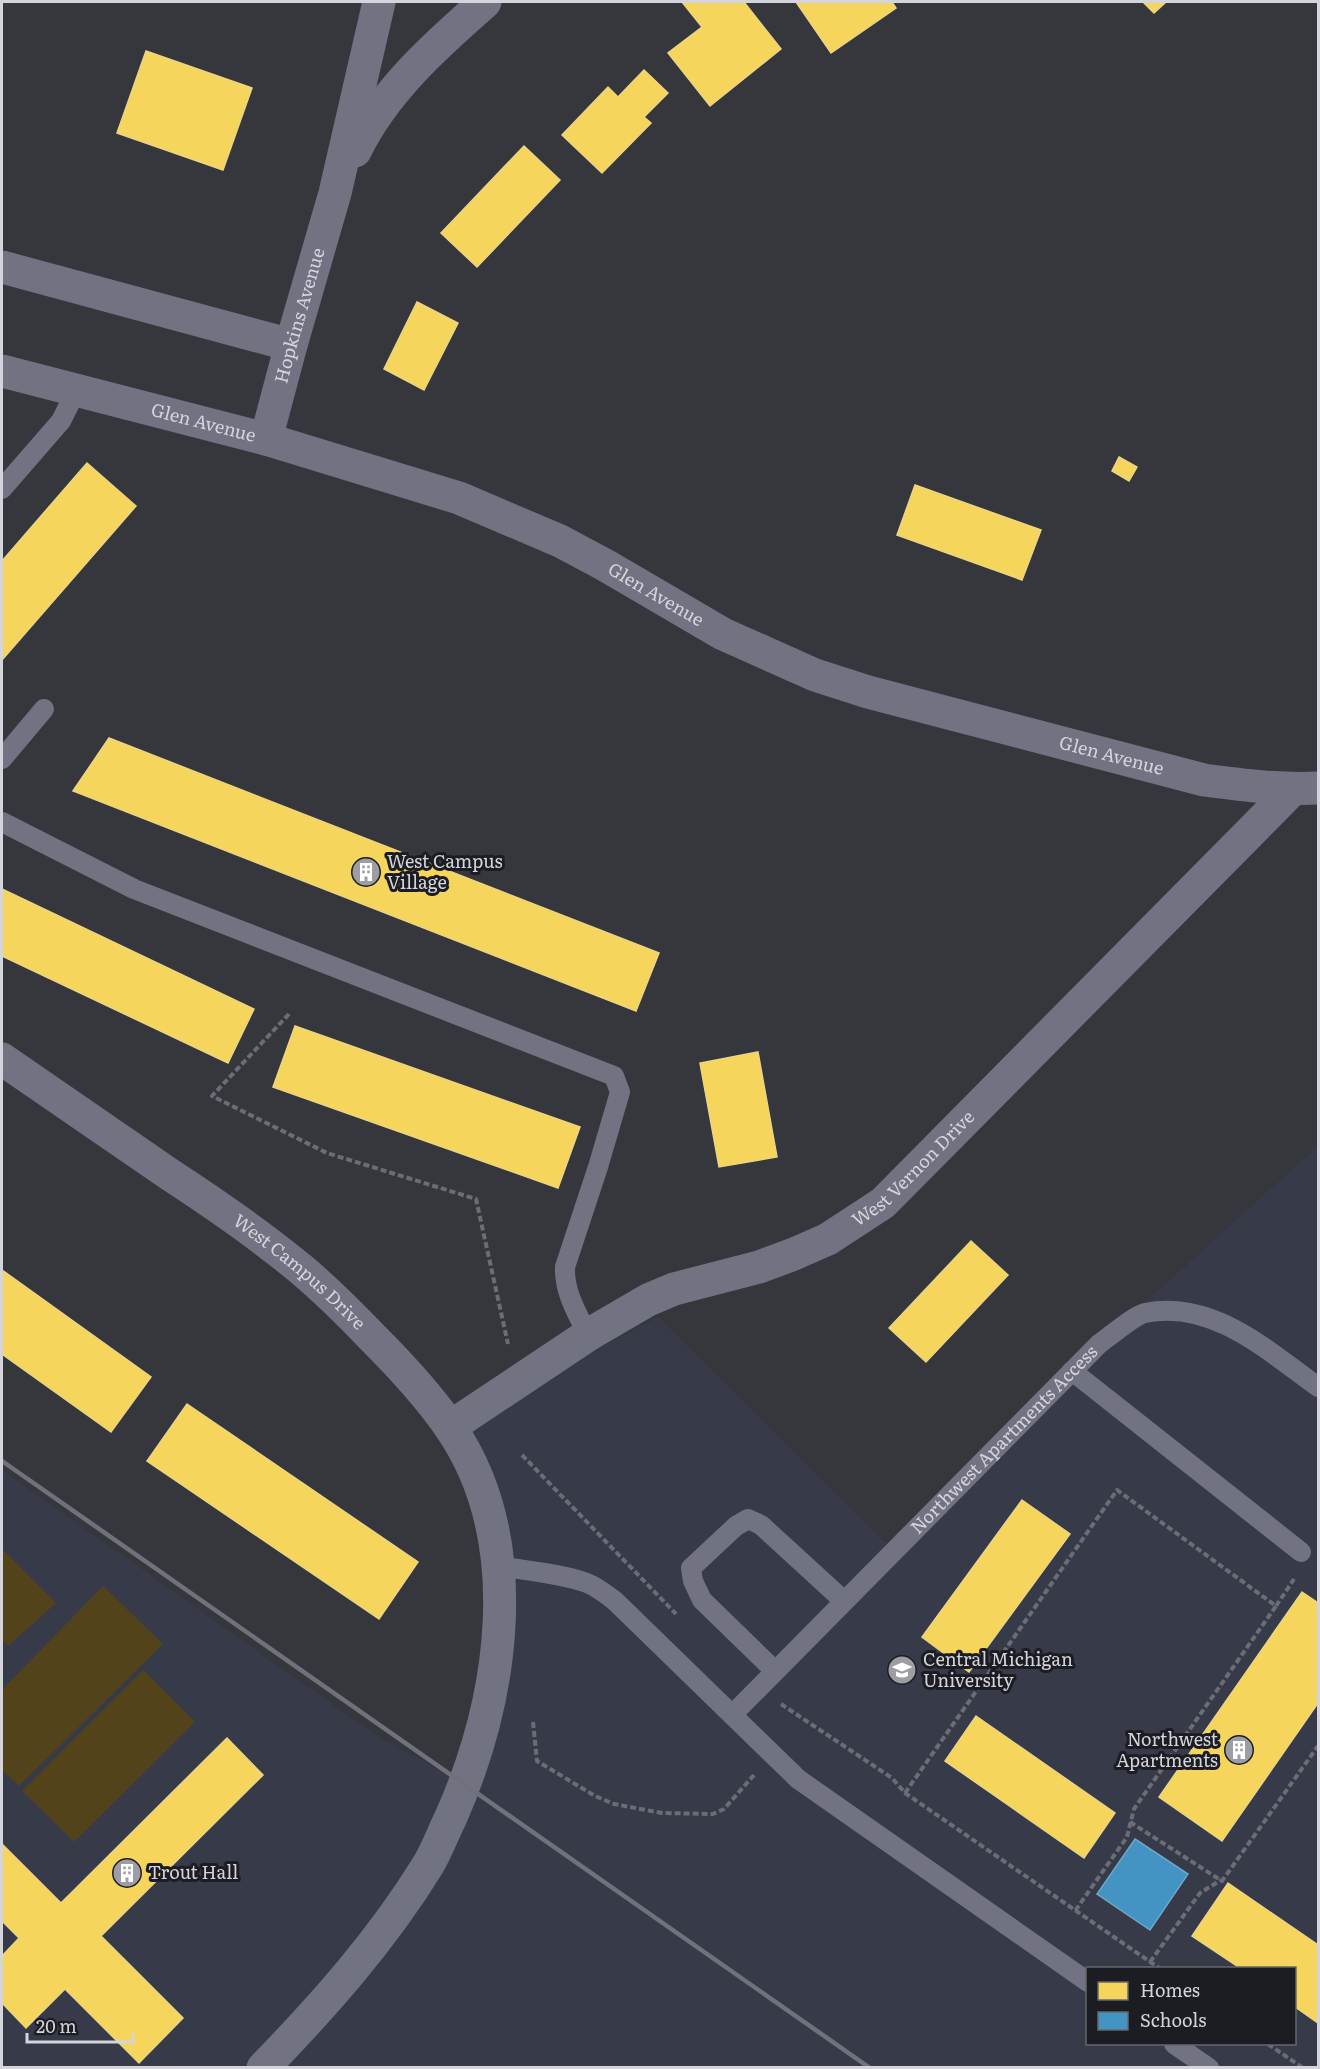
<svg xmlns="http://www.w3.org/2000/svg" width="1320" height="2069" font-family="Literata,serif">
<rect width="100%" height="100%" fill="#36373d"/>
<!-- built -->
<path fill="#373a48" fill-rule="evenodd" d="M1318 1146V2067H2V1470L380 1738 461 1781 499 1602 450 1427 658 1317 888 1545 1099 1344ZM1088 1968H1294V2044H1088Z"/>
<!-- green -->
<g fill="#53431b">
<path d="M2 1549 56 1603 8 1646 2 1639Z"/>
<path d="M103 1586 163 1644 19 1786 2 1770V1690Z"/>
<path d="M143 1670 195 1722 74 1842 22 1791Z"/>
</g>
<!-- homes -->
<g fill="#f6d55c" stroke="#ecd582" stroke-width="1.5">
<path d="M682 2H744L781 49 710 106 668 53 702 27Z"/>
<path d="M796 2H892L896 8 831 53Z"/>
<path d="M1143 2H1163L1165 3 1154 13Z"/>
<path d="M146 51 252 88 223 170 117 133Z"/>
<path d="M644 70 668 93 644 117 651 123 602 173 562 135 608 87 618 97Z"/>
<path d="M524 146 560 180 477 267 441 233Z"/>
<path d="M417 302 458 323 424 390 384 369Z"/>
<path d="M1119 457 1137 467 1129 481 1112 471Z"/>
<path d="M87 463 136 506 2 660V561Z"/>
<path d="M915 485 1041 530 1022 580 897 535Z"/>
<path d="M109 738 659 953 636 1011 73 791Z"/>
<path d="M2 889 254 1009 228 1063 2 956Z"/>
<path d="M295 1026 580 1127 558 1188 273 1087Z"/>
<path d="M758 1052 777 1157 719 1167 700 1063Z"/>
<path d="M971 1241 1008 1275 926 1362 889 1328Z"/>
<path d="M2 1270 151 1377 111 1432 2 1354Z"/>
<path d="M187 1404 418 1562 379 1619 147 1461Z"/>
<path d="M1022 1500 1070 1534 969 1672 922 1637Z"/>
<path d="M1302 1592 1318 1603V1703L1222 1841 1159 1797Z"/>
<path d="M976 1716 1115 1813 1084 1858 945 1761Z"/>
<path d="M227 1738 263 1775 101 1936 183 2018 139 2063 65 1989 26 2028 2 2003V1956L19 1938 2 1921V1844L61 1903Z"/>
<path d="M1228 1883 1318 1945V2023L1294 2006V1968H1240L1192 1936Z"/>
</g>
<!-- schools -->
<path fill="#4393c3" stroke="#6ea7ca" stroke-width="1.5" d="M1135 1839 1188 1874 1150 1930 1097 1894Z"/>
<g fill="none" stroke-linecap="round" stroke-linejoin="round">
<!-- path -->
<g stroke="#6b6d76" stroke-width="4" stroke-dasharray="6 3" stroke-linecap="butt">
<path d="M289 1014 212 1096 327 1153 476 1199 508 1344"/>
<path d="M522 1455 676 1614"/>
<path d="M1276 1606 1294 1579"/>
<path d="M781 1704 892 1778 905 1793 1159 1968"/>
<path d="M533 1722 537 1761 595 1796 614 1804 662 1813 713 1814 724 1809 754 1775"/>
<path d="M905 1793 1117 1490 1276 1606 1134 1809 1127 1837 1075 1911"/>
<path d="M1130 1822 1222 1881 1318 1746"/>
<path d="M1150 1962 1200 1893 1221 1880"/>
<path d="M1268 2044 1303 2068"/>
</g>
<!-- service -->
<g stroke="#717383" stroke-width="20">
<path d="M2 489 61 421 77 389"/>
<path d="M2 759 44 709"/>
<path d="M2 822 134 889 614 1076 620 1092 598 1167 565 1267C564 1292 577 1313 588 1335"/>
<path d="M1072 1371 1301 1552"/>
<path d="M498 1566C523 1570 564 1574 587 1583 597 1587 606 1594 615 1601L798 1779 1088 1982"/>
<path d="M775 1671 702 1600 693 1581 691 1568 736 1526 748 1519 761 1525 844 1601"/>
<path id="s1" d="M732 1715 1099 1344C1109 1337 1135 1315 1145 1313 1212 1299 1268 1351 1318 1387"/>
<path d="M1174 2044 1209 2068"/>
</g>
<!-- minor -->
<g stroke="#717383" stroke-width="33">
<path d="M355 151C384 91 436 45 485 2"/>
<path d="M2 267 291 345"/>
<path id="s2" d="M2 371 266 439 459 498 560 541 605 565 723 634 815 675 868 692 1204 780C1242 785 1280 790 1318 788"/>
<path id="s3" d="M266 439 291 345 335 193 379 2"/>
<path id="s4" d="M450 1427 588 1335 648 1300 674 1289 759 1267 794 1254 828 1239 883 1203 1293 789"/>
</g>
<!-- tertiary -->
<path stroke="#717383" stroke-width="33" id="s5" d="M2 1059C57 1097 113 1135 169 1174 215 1204 260 1235 302 1270 327 1291 351 1315 373 1338 401 1366 428 1395 450 1427 528 1541 503 1699 451 1817 443 1833 437 1850 428 1865 382 1940 324 2005 263 2068"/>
<!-- rail -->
<path stroke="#70727b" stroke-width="4.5" d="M2 1461 870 2068"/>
</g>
<!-- icons -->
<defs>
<g id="building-disc" transform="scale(1.5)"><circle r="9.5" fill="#9d9ea4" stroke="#1c1d22"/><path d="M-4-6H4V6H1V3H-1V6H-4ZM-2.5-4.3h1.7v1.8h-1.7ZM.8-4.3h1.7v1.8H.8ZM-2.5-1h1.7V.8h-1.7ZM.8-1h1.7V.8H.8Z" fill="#fff"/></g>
<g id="university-disc" transform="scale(1.5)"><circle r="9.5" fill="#9d9ea4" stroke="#1c1d22"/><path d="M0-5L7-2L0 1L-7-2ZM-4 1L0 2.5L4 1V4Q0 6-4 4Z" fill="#fff"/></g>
</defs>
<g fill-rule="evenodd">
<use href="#building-disc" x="366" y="872"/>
<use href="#university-disc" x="902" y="1670"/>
<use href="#building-disc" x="1239" y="1750"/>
<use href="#building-disc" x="127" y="1873"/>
</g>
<g text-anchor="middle" stroke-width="6" stroke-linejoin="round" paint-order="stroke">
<!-- street labels -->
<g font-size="18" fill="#d4d5dc" stroke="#1c1d22">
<text dy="6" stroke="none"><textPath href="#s3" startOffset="128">Hopkins Avenue</textPath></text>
<text dy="6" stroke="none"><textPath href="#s2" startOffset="208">Glen Avenue</textPath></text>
<text dy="6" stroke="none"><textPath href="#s2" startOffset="694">Glen Avenue</textPath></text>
<text dy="6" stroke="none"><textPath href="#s2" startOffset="1180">Glen Avenue</textPath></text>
<text dy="6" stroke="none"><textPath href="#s4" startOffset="537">West Vernon Drive</textPath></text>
<text dy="6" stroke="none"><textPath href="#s5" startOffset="366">West Campus Drive</textPath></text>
<text dy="6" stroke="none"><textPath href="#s1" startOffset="387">Northwest Apartments Access</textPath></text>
</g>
<!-- poi labels -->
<g font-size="18" fill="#d4d5dc" stroke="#1c1d22" text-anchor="start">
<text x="387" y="868">West Campus<tspan x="387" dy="21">Village</tspan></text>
<text x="923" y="1666">Central Michigan<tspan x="923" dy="21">University</tspan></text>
<text x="1218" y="1746" text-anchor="end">Northwest<tspan x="1218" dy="21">Apartments</tspan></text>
<text x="148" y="1879">Trout Hall</text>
</g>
</g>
<!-- border -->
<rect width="1320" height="2069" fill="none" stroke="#d4d5dc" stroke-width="6"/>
<!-- legend -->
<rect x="1086" y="1967" width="210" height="78" fill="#1c1d22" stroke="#66676c" stroke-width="1.5"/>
<rect x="1098" y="1982" width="30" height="18" fill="#f6d55c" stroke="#66676c" stroke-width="1.5"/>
<text x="1140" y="1997" font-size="18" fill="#d4d5dc">Homes</text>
<rect x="1098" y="2012" width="30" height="18" fill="#4393c3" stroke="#66676c" stroke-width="1.5"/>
<text x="1140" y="2027" font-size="18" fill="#d4d5dc">Schools</text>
<!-- scale -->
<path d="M27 2033v9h106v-9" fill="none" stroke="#d4d5dc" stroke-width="3"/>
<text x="36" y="2033" font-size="18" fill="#d4d5dc" stroke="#1c1d22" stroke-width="4.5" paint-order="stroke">20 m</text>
</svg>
